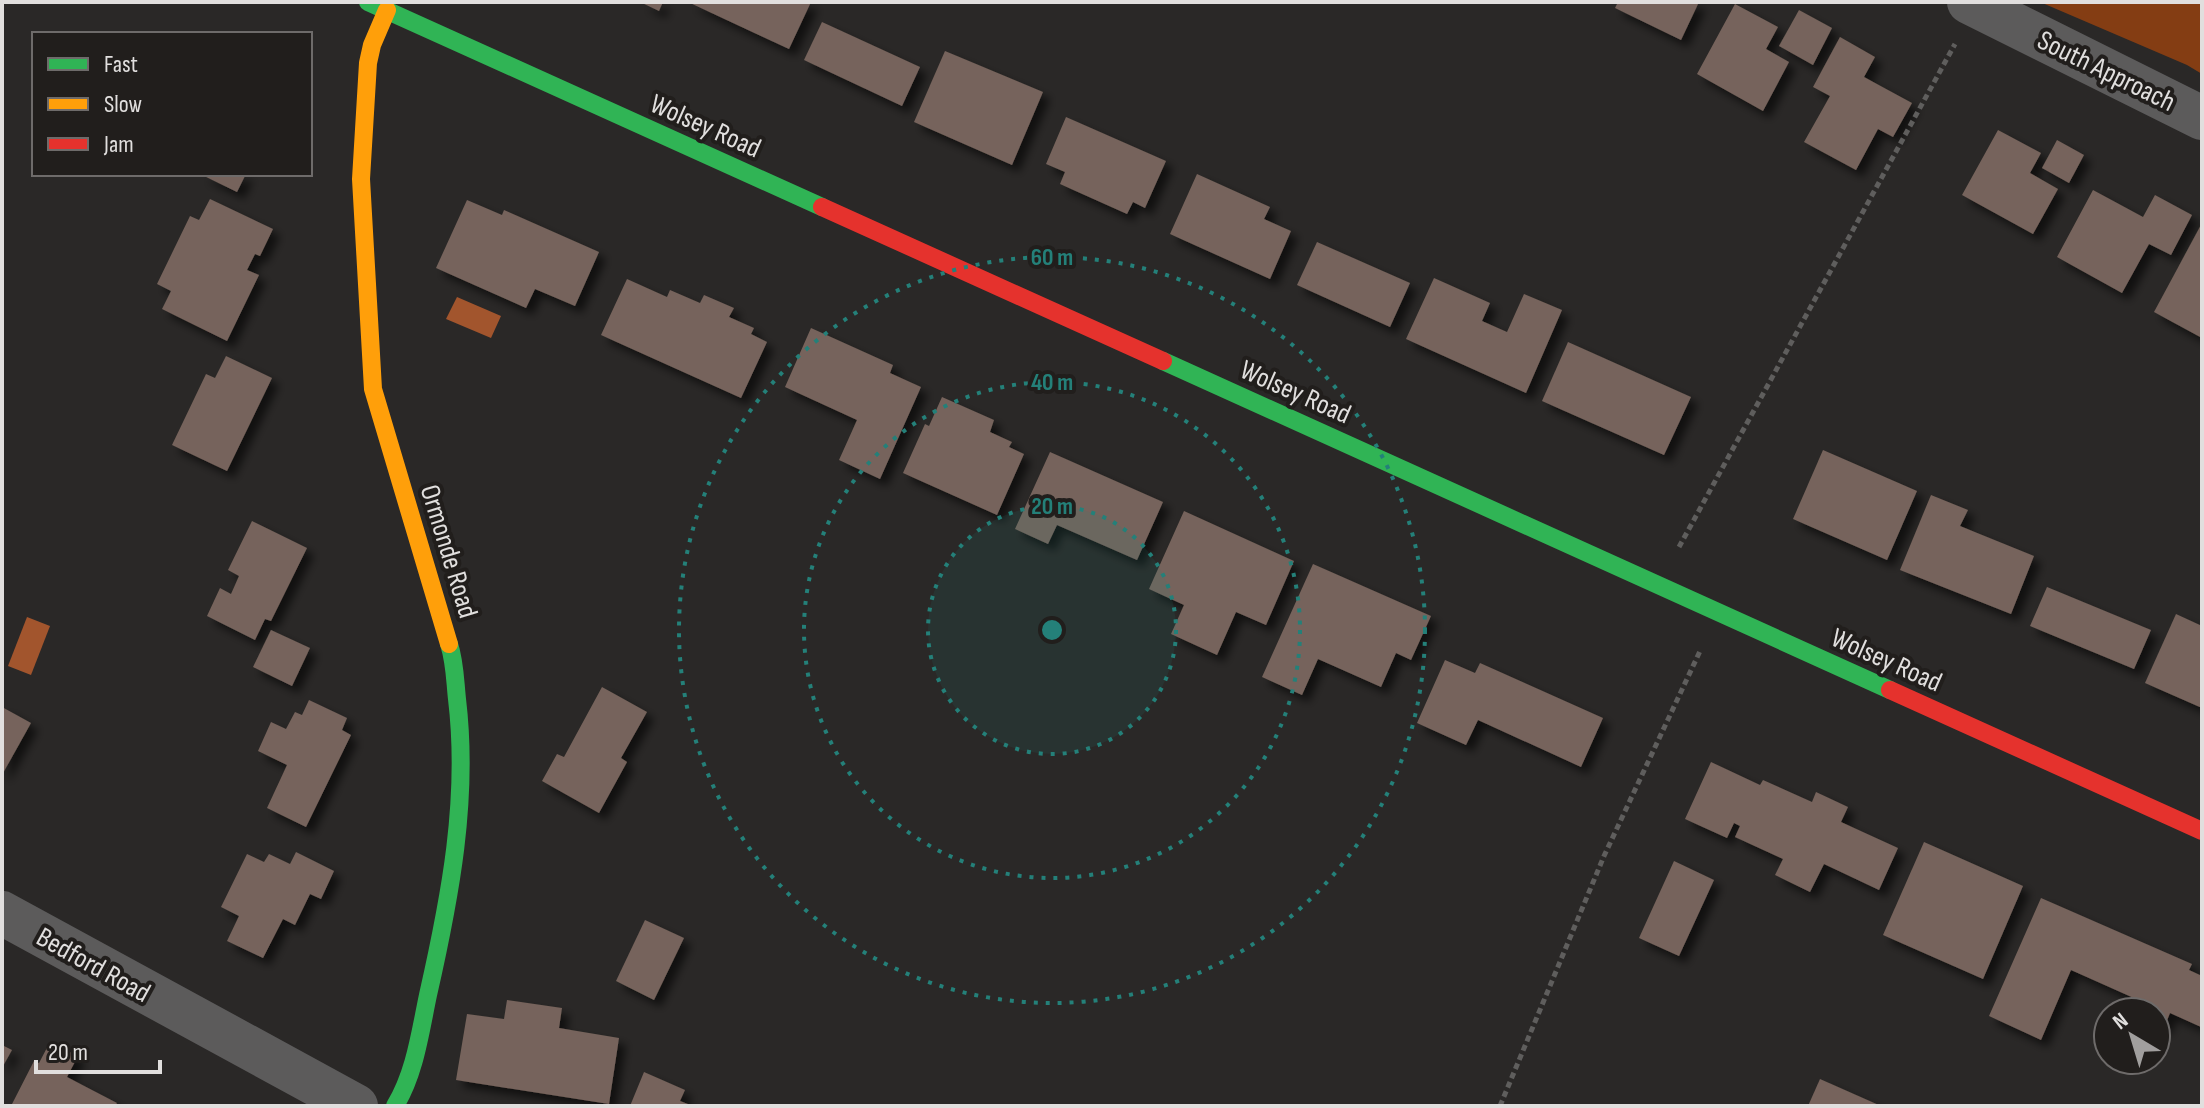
<svg xmlns="http://www.w3.org/2000/svg" width="2204" height="1108" font-family="'Sofia Sans Condensed',sans-serif">
<defs>
<filter id="shadow"><feDropShadow dx="7" dy="7" stdDeviation="4" flood-color="#0009"/></filter>
</defs>
<rect width="100%" height="100%" fill="#2a2827"/>
<!-- forest -->
<path fill="#843d13" d="M2040 2H2202V74L2187 65Z"/>
<!-- water -->
<g fill="#a2552d">
<path d="M457 297 501 316 491 338 446 319Z"/>
<path d="M27 617 50 626 31 675 8 666Z"/>
</g>
<!-- building -->
<g fill="#76635b" filter="url(#shadow)">
<path d="M640 2H663L659 11Z"/>
<path d="M688 2H811L789 49Z"/>
<path d="M1618 2H1699L1681 40 1615 8Z"/>
<path d="M1735 4 1778 27 1766 49 1789 62 1763 111 1697 74Z"/>
<path d="M1799 10 1832 28 1813 65 1779 46Z"/>
<path d="M822 22 920 67 902 106 804 60Z"/>
<path d="M1840 37 1875 57 1864 77 1912 103 1893 137 1878 129 1856 170 1804 142 1830 96 1813 87Z"/>
<path d="M945 51 1043 92 1012 165 914 122Z"/>
<path d="M1066 117 1166 161 1145 208 1133 202 1127 214 1060 184 1065 172 1046 164Z"/>
<path d="M1998 130 2041 153 2030 173 2058 189 2033 234 1962 195Z"/>
<path d="M2057 140 2084 155 2069 183 2042 168Z"/>
<path d="M200 174H246L237 192Z"/>
<path d="M1197 174 1270 207 1264 219 1291 231 1270 279 1170 234Z"/>
<path d="M2093 190 2143 217 2155 195 2192 215 2171 255 2149 244 2122 293 2057 257Z"/>
<path d="M210 199 273 229 260 256 255 254 247 270 259 275 227 341 162 309 171 291 157 284 190 216 199 220Z"/>
<path d="M467 200 502 215 504 210 599 252 575 306 535 289 526 308 436 268Z"/>
<path d="M2202 223V338L2154 312Z"/>
<path d="M1317 242 1410 283 1390 327 1297 285Z"/>
<path d="M1434 278 1490 303 1482 321 1507 332 1524 294 1562 310 1526 393 1406 339Z"/>
<path d="M627 279 667 297 670 290 700 303 704 295 734 308 729 317 754 328 751 334 767 342 741 398 601 335Z"/>
<path d="M811 328 893 365 890 373 921 387 880 479 839 460 857 420 785 387Z"/>
<path d="M1568 342 1691 397 1664 455 1542 401Z"/>
<path d="M226 356 272 378 227 471 172 445 206 374 215 378Z"/>
<path d="M942 397 994 420 990 432 1012 442 1009 447 1024 454 997 515 903 473 925 424 929 426Z"/>
<path d="M1823 450 1917 491 1887 560 1793 519Z"/>
<path d="M1050 452 1163 502 1137 560 1057 525 1048 544 1015 529Z"/>
<path d="M1931 495 1968 510 1960 526 2034 556 2011 614 1900 570Z"/>
<path d="M1184 511 1294 561 1266 625 1236 612 1217 655 1171 634 1184 605 1149 589Z"/>
<path d="M252 521 307 548 271 621 265 619 255 640 207 616 220 588 231 594 239 576 228 570Z"/>
<path d="M1313 564 1431 616 1411 660 1396 653 1381 687 1318 659 1302 695 1262 677Z"/>
<path d="M2047 587 2151 630 2134 669 2030 626Z"/>
<path d="M2176 614 2202 626V708L2145 683Z"/>
<path d="M271 630 310 648 292 686 253 667Z"/>
<path d="M1445 660 1475 673 1480 663 1603 718 1581 767 1478 720 1466 745 1417 723Z"/>
<path d="M602 687 647 712 621 758 627 762 599 813 542 781 557 754 564 757Z"/>
<path d="M309 700 347 718 342 730 351 735 306 827 267 808 287 765 258 751 271 722 286 729 295 712 302 715Z"/>
<path d="M2 707 31 723 2 775Z"/>
<path d="M1711 762 1760 785 1763 780 1812 802 1816 792 1848 807 1841 822 1898 848 1879 890 1824 864 1810 892 1775 875 1783 859 1735 837 1740 826 1734 823 1727 838 1685 819Z"/>
<path d="M1924 842 2023 886 1983 979 1883 935Z"/>
<path d="M296 852 334 871 321 899 310 894 295 925 283 919 263 958 227 941 239 916 221 907 247 854 264 862 269 854 290 864Z"/>
<path d="M1674 861 1714 880 1679 956 1639 938Z"/>
<path d="M2041 898 2192 964 2189 970 2202 976 2201 1027 2170 1013 2164 1028 2156 1025V1012H2130L2136 999 2071 970 2041 1040 1989 1016Z"/>
<path d="M645 920 684 938 654 1000 616 981Z"/>
<path d="M507 1000 562 1008 559 1028 619 1038 609 1104 456 1080 467 1014 504 1019Z"/>
<path d="M50 1042 78 1056 67 1077 117 1103 115 1106H11L34 1061 39 1063Z"/>
<path d="M2 1045 12 1050 2 1068Z"/>
<path d="M644 1072 685 1090 680 1101 693 1106H630Z"/>
<path d="M1820 1079 1881 1106H1808Z"/>
</g>
<g fill="none" stroke-linecap="round" stroke-linejoin="round">
<!-- path -->
<g stroke="#5f5e5d" stroke-width="5" stroke-dasharray="6 4" stroke-linecap="butt">
<path d="M1679 547 1955 44"/>
<path d="M1500 1106 1604 856 1701 649"/>
</g>
<!-- street -->
<g stroke="#5c5b5b" stroke-width="44">
<path d="M1969 2 2202 118"/>
<path d="M2 913 356 1106"/>
</g>
<!-- fast -->
<g stroke="#30b455" stroke-width="18">
<path d="M368 2 822 207"/>
<path d="M1163 361 1890 690"/>
<path d="M395 1106C415 1073 420 1033 428 995 450 898 469 799 457 699 455 681 455 662 449 644"/>
</g>
<!-- slow -->
<path stroke="#ff9f0a" stroke-width="18" d="M387 10 372 45 368 63 361 179 373 389 449 644"/>
<!-- jam -->
<g stroke="#e5322d" stroke-width="18">
<path d="M822 207 1163 361"/>
<path d="M1890 690 2202 831"/>
</g>
</g>
<!-- distance rings -->
<circle cx="1052" cy="630" r="124" fill="#248079" fill-opacity=".12"/>
<g fill="none" stroke="#248079" stroke-width="4" stroke-dasharray="4 8">
<circle cx="1052" cy="630" r="124"/>
<circle cx="1052" cy="630" r="248"/>
<circle cx="1052" cy="630" r="373"/>
</g>
<g text-anchor="middle" stroke-width="8" stroke-linejoin="round" paint-order="stroke">
<!-- street labels -->
<g font-size="28" fill="#e1dfde" stroke="#211e1c">
<text transform="translate(2107 70) rotate(26)" y="10">South Approach</text>
<text transform="translate(706 125) rotate(24)" y="10">Wolsey Road</text>
<text transform="translate(1296 391) rotate(24)" y="10">Wolsey Road</text>
<text transform="translate(450 551) rotate(73)" y="10">Ormonde Road</text>
<text transform="translate(1887 659) rotate(24)" y="10">Wolsey Road</text>
<text transform="translate(94 964) rotate(29)" y="10">Bedford Road</text>
</g>
</g>
<circle cx="1052" cy="630" r="12" fill="#248079" stroke="#211e1c" stroke-width="4"/>
<g font-size="24" text-anchor="middle" font-weight="bold" fill="#248079" stroke="#211e1c" stroke-width="8" stroke-linejoin="round" paint-order="stroke">
<text x="1052" y="265">60 m</text>
<text x="1052" y="390">40 m</text>
<text x="1052" y="514">20 m</text>
</g>
<!-- border -->
<rect width="2204" height="1108" fill="none" stroke="#e1dfde" stroke-width="8"/>
<!-- legend -->
<rect x="32" y="32" width="280" height="144" fill="#211e1c" stroke="#6e6b6a" stroke-width="2"/>
<rect x="48" y="58" width="40" height="12" fill="#30b455" stroke="#6e6b6a" stroke-width="2"/>
<text x="104" y="72" font-size="24" fill="#e1dfde">Fast</text>
<rect x="48" y="98" width="40" height="12" fill="#ff9f0a" stroke="#6e6b6a" stroke-width="2"/>
<text x="104" y="112" font-size="24" fill="#e1dfde">Slow</text>
<rect x="48" y="138" width="40" height="12" fill="#e5322d" stroke="#6e6b6a" stroke-width="2"/>
<text x="104" y="152" font-size="24" fill="#e1dfde">Jam</text>
<!-- north arrow -->
<g transform="translate(2132 1036) rotate(322)"><circle r="38" fill="#211e1c" stroke="#6e6b6a" stroke-width="2"/>
<path d="M0-6L14 30L0 20L-14 30Z" fill="#a19f9e"/>
<text y="-12" font-size="22" font-weight="bold" text-anchor="middle" fill="#e1dfde">N</text>
</g>
<!-- scale -->
<path d="M36 1060v12h124v-12" fill="none" stroke="#e1dfde" stroke-width="4"/>
<text x="48" y="1060" font-size="24" fill="#e1dfde" stroke="#211e1c" stroke-width="6" paint-order="stroke">20 m</text>
</svg>
